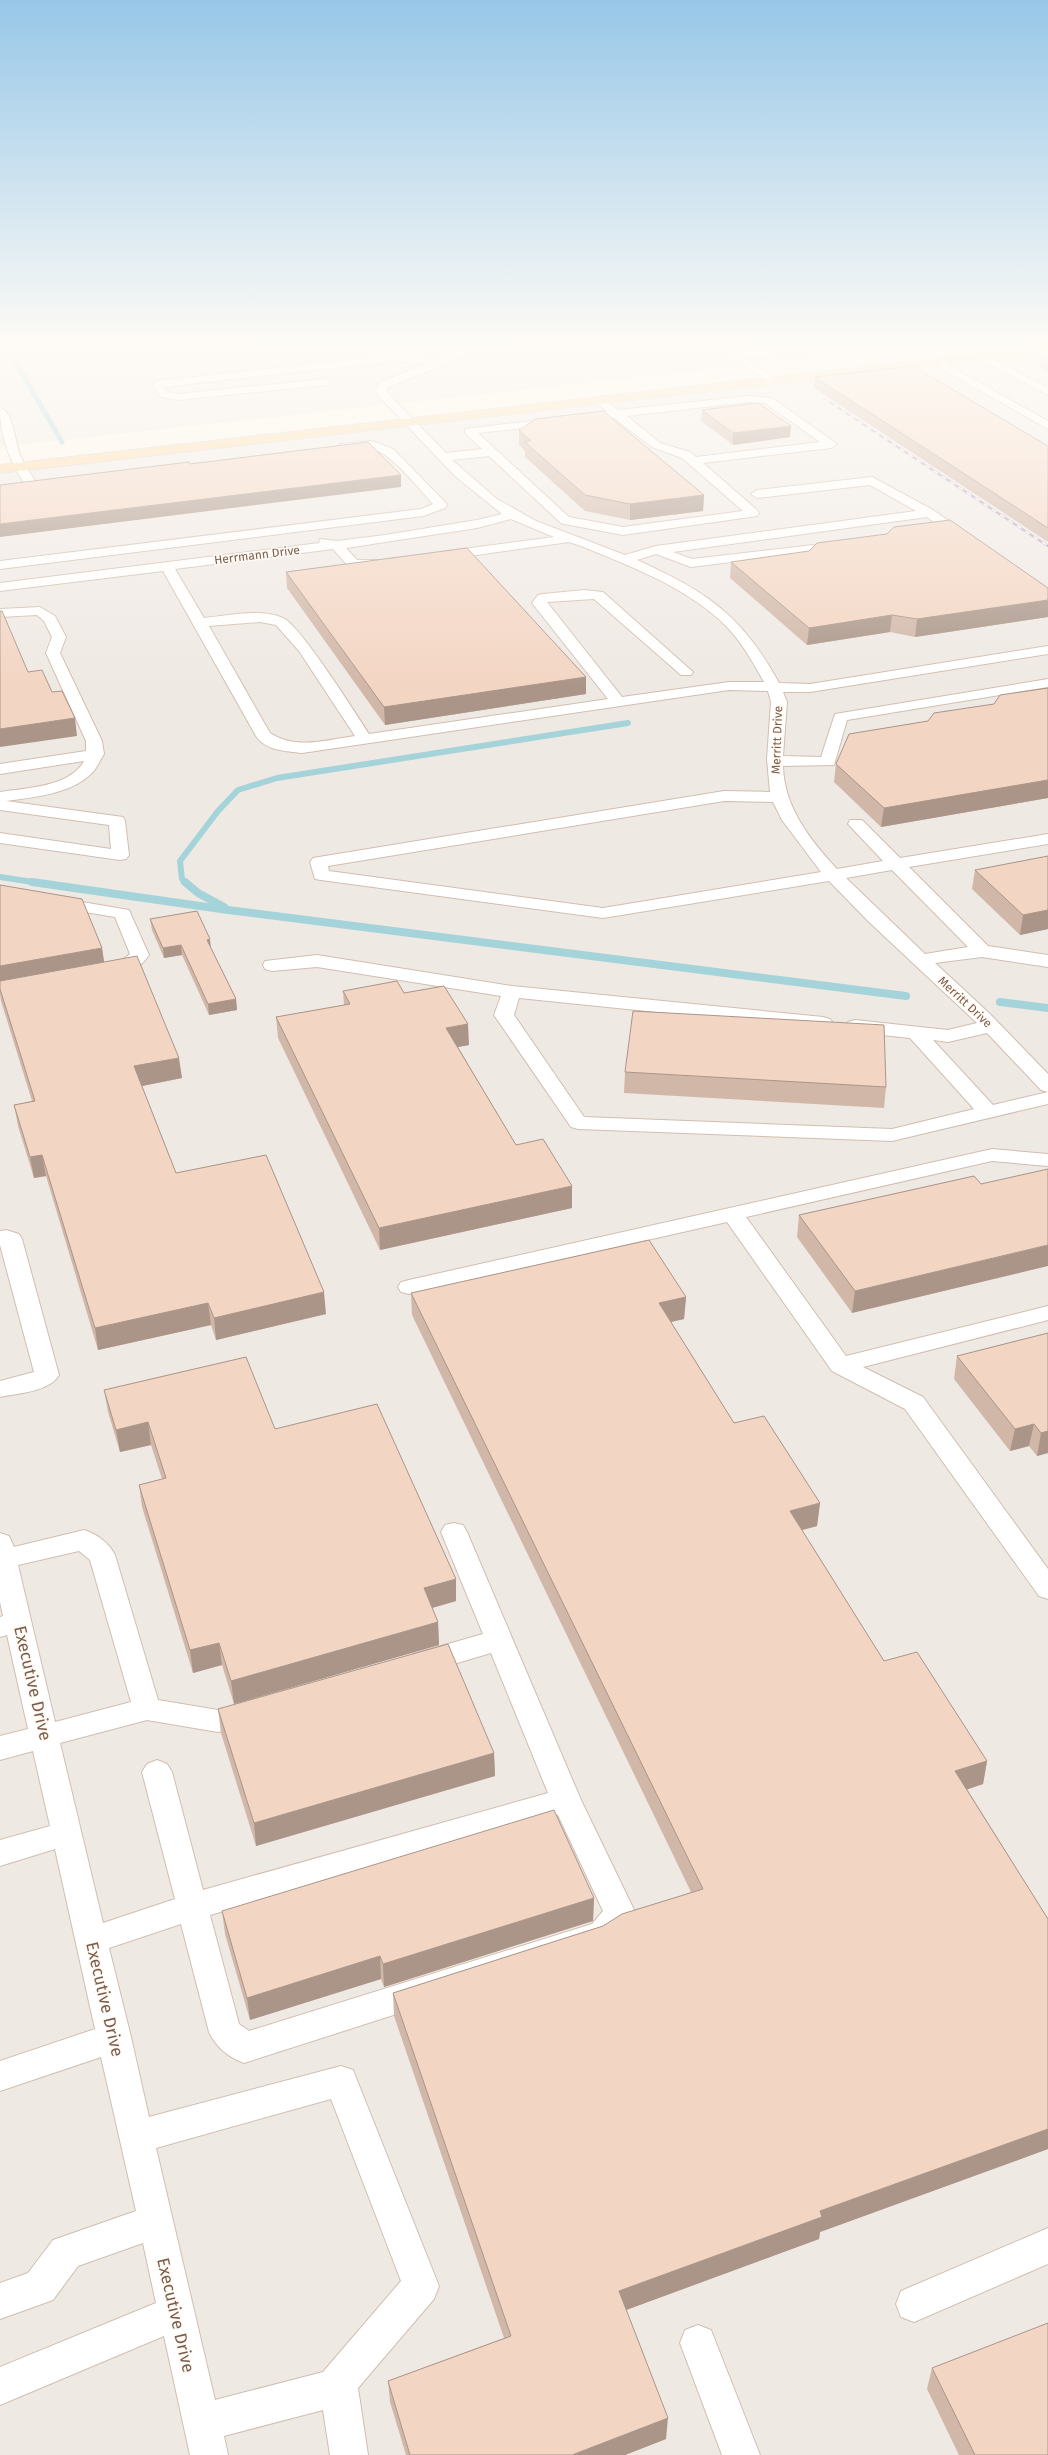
<svg xmlns="http://www.w3.org/2000/svg" width="1048" height="2455" font-family="'Fira Sans',sans-serif">
<rect width="100%" height="100%" fill="#fdf6ec"/>
<!-- industrial -->
<g fill="#efe9e4">
<path d="M0 344H942L0 447Z"/>
<path d="M1048 353V2455H0V472Z"/>
</g>
<g fill="none" stroke-linecap="round" stroke-linejoin="round">
<!-- stream-far2 -->
<path stroke="#a5d3da" stroke-width="5" d="M5 344 62 442"/>
<!-- stream-far1 -->
<g stroke="#a5d3da" stroke-width="6">
<path d="M0 877 39 883"/>
<path d="M186 883 182 879 180 861 218 811 238 790 277 778 628 723"/>
</g>
<!-- stream -->
<g stroke="#a5d3da" stroke-width="8">
<path d="M32 882 228 910 906 996"/>
<path d="M185 882 198 893 224 907"/>
<path d="M1000 1002 1048 1008"/>
</g>
<!-- minor casing -->
<g stroke="#d1beb0" stroke-width="2">
<g id="minor">
<path d="M251 344H261L262 345 257 348Z"/>
<path d="M471 344H482L474 352 387 388V392L446 453 482 449 465 433V429L607 412 594 401 600 398 619 410 748 396 772 398 837 444 831 448 703 463 757 510 759 513 757 516 623 535 565 524 561 523 489 456 452 460 497 499 536 521 625 555 656 546 916 511 870 485 757 498 751 494 757 490 872 477 933 510 969 535 970 538 969 541H959L927 517 673 552 692 559 848 541 849 544 848 547 843 548 691 567 656 554 637 560C706 591 742 615 779 683L810 684 1048 646V654L810 692H783L787 702 783 756 821 757 835 714 1048 679V687L847 720 834 765 783 766C784 807 810 840 837 869L883 861 848 824 850 820H862L900 858 1048 834V844L909 867 988 946 1048 955V967L982 957 935 963 990 1014 1048 1074V1104L892 1141 578 1129 571 1127 494 1015 501 996 317 967 272 971 265 969 263 965 265 961 317 955 512 986 823 1017 830 1019 833 1023 830 1027 823 1029 519 998 514 1015 584 1117 892 1129 974 1109 910 1038 855 1032 848 1030 845 1026 848 1022 855 1020 948 1030 977 1023 869 922 829 881 603 918 321 880 315 879 310 862 313 858 319 857 724 791 770 792 767 759 771 702 768 691 729 690 302 753C286 751 266 751 256 736L163 571 0 591V583L319 543 320 539 337 541 385 535 477 520 502 514 455 476 376 393 377 387 382 381 426 364 394 361 163 387 168 392 178 394 326 379 331 382 326 385 178 400 161 397 152 384 157 381 394 355H416L436 360 466 348ZM748 402 765 403 820 442 696 457 690 452 660 443 627 416ZM614 418 652 447 682 458 743 511 623 527 569 517 478 433ZM511 519 554 537 441 552 434 556 441 560 569 542 581 546C630 566 686 587 725 625 741 641 753 662 764 682H729L622 697 547 602 594 599 681 675H691L693 672 603 592 584 590 543 594 538 595 532 603 608 699 369 734C356 714 300 625 283 618 260 608 228 616 204 618L175 569 333 549 349 567H383L388 566 390 563 388 560H357L346 548 477 528ZM260 622 276 625 299 651 355 736C326 740 296 750 270 733L209 626ZM724 801 773 802 782 820 821 872 603 908 329 871 328 866ZM892 870 968 947 925 954 846 878ZM987 1033 1041 1090 1048 1092 993 1105 933 1040 948 1042Z"/>
<path d="M711 344C726 342 730 353 739 352 776 351 815 340 852 344L847 347 745 358 776 379 777 381 772 384Z"/>
<path d="M971 347 1048 388V395L967 352V348Z"/>
<path d="M937 359 1048 421V429L933 364 932 362Z"/>
<path d="M0 408C14 411 15 446 21 457 25 467 32 475 37 484L35 487H27C10 463 0 437 0 408Z"/>
<path d="M372 441 393 449 445 502 447 505 445 508 423 516 0 569V561L421 509 433 504C419 489 390 451 371 449 362 447 341 457 335 448L341 444Z"/>
<path d="M40 607 55 616 66 637 60 653 102 741 104 754C100 760 97 768 92 773 71 794 35 797 6 801L123 817 125 821 129 855 126 859 120 860 0 843V833L111 849 109 825 0 810V792C26 788 70 787 84 761L0 774V764L86 751V741L46 653 52 637 44 621 37 615 0 617V609Z"/>
<path d="M0 888 129 910 149 955C140 968 123 982 106 978L104 974C107 968 124 960 130 954L115 917 0 898Z"/>
<path d="M992 1149 1048 1154V1166L992 1161 746 1217 846 1356 1048 1306V1320L863 1367 923 1397 1048 1569V1599L1039 1596 905 1409 832 1371 727 1222 409 1294 401 1292 398 1287 401 1282 409 1280Z"/>
<path d="M6 1230 19 1234 22 1239 59 1375C49 1392 18 1393 0 1397V1381L34 1372 0 1245V1231Z"/>
<path d="M454 1523 463 1525 467 1532 581 1800 636 1914C628 1929 618 1942 602 1948L244 2063C228 2057 216 2047 209 2032L181 1924 109 1948 131 2037 149 2117 341 2066 353 2070 439 2286 434 2299 358 2388 368 2455H330L323 2410 224 2436 228 2455H190L164 2336 0 2405V2367L156 2303 143 2243 78 2266 53 2300 0 2319V2283L28 2273 53 2240 136 2211 101 2057 0 2091V2061L95 2029 55 1849 0 1866V1840L50 1826 33 1751 0 1760V1736L28 1729 7 1635 0 1637V1617L3 1616 0 1602V1533L9 1536 14 1547 84 1530C97 1534 109 1543 115 1555L158 1700 218 1710 248 1702 258 1705 262 1713 258 1721 218 1732 147 1720 60 1743 103 1923 175 1899 142 1772 147 1764 157 1760 167 1764 172 1772 203 1890 548 1793 491 1653 423 1673 413 1670 409 1662 413 1654 483 1634 441 1532 445 1525ZM79 1551 90 1560 131 1702 55 1722 18 1565ZM558 1815 603 1911 592 1924 249 2031 239 2024 210 1915ZM331 2099 401 2281 323 2372 215 2400 156 2148Z"/>
<path d="M1048 2228V2264L914 2322 901 2317 896 2304 901 2291Z"/>
<path d="M698 2325 711 2330 760 2455H722L680 2343 685 2330Z"/>
</g>
</g>
<!-- major casing -->
<g stroke="#dad1cd" stroke-width="2">
<path id="major" d="M1048 346V352L0 473V465Z"/>
</g>
<!-- minor -->
<use href="#minor" fill="#fff" fill-rule="evenodd"/>
<!-- major -->
<use href="#major" fill="#fbd9a5" fill-rule="evenodd"/>
<!-- rail casing -->
<g stroke="#b9a8c9" stroke-width="2.5">
<path id="rail" d="M825 399 1048 546"/>
</g>
<!-- rail -->
<use href="#rail" stroke="#fffaf3" stroke-width="1.5" stroke-dasharray="5" stroke-linecap="butt"/>
</g>
<!-- wall -->
<g fill="#d1b7a8">
<path d="M332 344H392L338 349Z"/>
<path d="M1048 354V373L1040 368 1042 355Z"/>
<path d="M815 377 1048 446V542L814 388Z"/>
<path d="M702 410 790 437 733 445 701 421Z"/>
<path d="M519 430 704 495 703 511 630 520 585 511 525 457V451L519 445Z"/>
<path d="M731 562 1048 588V617L915 637 890 632 807 645 730 578Z"/>
<path d="M286 572 586 677V694L385 725 287 588Z"/>
<path d="M1048 688V798L881 827 834 782 836 764 928 721 994 704Z"/>
<path d="M1048 856V929L1020 935 972 889 975 870Z"/>
<path d="M0 885 102 948 104 962 182 1078 142 1086 176 1173 326 1314 216 1340 211 1325 98 1350 46 1176 34 1178 18 1126 14 1105 32 1101 1 1001 0 994Z"/>
<path d="M150 919 211 948 236 999 237 1010 209 1015 182 955 164 958 152 930Z"/>
<path d="M343 991 404 993 469 1045 458 1047 516 1145 572 1208 380 1250 278 1038 276 1017 344 1005Z"/>
<path d="M625 1072 886 1087 884 1108 624 1093Z"/>
<path d="M974 1176 852 1313 797 1237 799 1215Z"/>
<path d="M411 1293 686 1297 684 1319 671 1322 734 1423 820 1503 817 1526 802 1530 884 1661 987 1761 983 1784 967 1789 1048 1919V2149L820 2232 819 2239 626 2310 666 2439 625 2455H406L390 2402 388 2381 504 2338 394 2016 393 1993 603 1926 691 1892 412 1315Z"/>
<path d="M1048 1333V1453L1037 1456 1029 1446 1010 1451 954 1379 957 1356Z"/>
<path d="M104 1390 275 1429 456 1601 432 1608 438 1622 439 1645 234 1704 222 1665 193 1673 142 1507 139 1485 162 1479 151 1445 120 1452 108 1412Z"/>
<path d="M218 1709 494 1753 495 1776 256 1846 221 1733Z"/>
<path d="M594 1898 593 1921 384 1987 381 1979 250 2020 225 1934 222 1911Z"/>
<path d="M932 2368 1048 2455H959L927 2389Z"/>
</g>
<!-- shaded-wall -->
<g fill="#aa9588">
<path d="M338 344H392L338 349Z"/>
<path d="M791 426 790 437 733 445V433Z"/>
<path d="M401 475V487L0 537V524Z"/>
<path d="M704 495 703 511 630 520V504Z"/>
<path d="M1048 600V617L915 637 917 619Z"/>
<path d="M892 615 890 632 807 645 809 628Z"/>
<path d="M586 677V694L385 725 384 707Z"/>
<path d="M75 718 77 736 0 747V729Z"/>
<path d="M1048 780V798L881 827 884 808Z"/>
<path d="M1048 910V929L1020 935 1023 915Z"/>
<path d="M210 939 211 950 207 940Z"/>
<path d="M181 945 182 955 164 958 163 948Z"/>
<path d="M102 948 105 968 0 986V966Z"/>
<path d="M236 999 237 1010 209 1015 208 1004Z"/>
<path d="M468 1024 469 1045 447 1049 446 1028Z"/>
<path d="M179 1058 182 1078 137 1087 134 1066Z"/>
<path d="M42 1155 46 1176 34 1178 30 1157Z"/>
<path d="M572 1186V1208L380 1250 379 1228Z"/>
<path d="M1048 1245V1266L852 1313 855 1291Z"/>
<path d="M324 1292 326 1314 216 1340 214 1318Z"/>
<path d="M686 1297 684 1319 657 1325 659 1303Z"/>
<path d="M208 1303 211 1325 98 1350 95 1328Z"/>
<path d="M148 1422 151 1445 120 1452 116 1430Z"/>
<path d="M1034 1424 1029 1446 1010 1451 1015 1429Z"/>
<path d="M1048 1431V1453L1037 1456 1041 1433Z"/>
<path d="M820 1503 817 1526 787 1534 790 1511Z"/>
<path d="M456 1579V1601L425 1610 424 1588Z"/>
<path d="M438 1622 439 1645 234 1704 231 1681Z"/>
<path d="M219 1643 222 1665 193 1673 190 1650Z"/>
<path d="M494 1753 495 1776 256 1846 254 1823Z"/>
<path d="M987 1761 983 1784 951 1795 955 1771Z"/>
<path d="M594 1898 593 1921 384 1987 383 1964Z"/>
<path d="M380 1956 381 1979 250 2020 247 1998Z"/>
<path d="M1048 2129V2149L820 2232 819 2239 618 2313 619 2291 820 2211Z"/>
<path d="M668 2418 666 2439 625 2455H572Z"/>
</g>
<!-- building -->
<g fill="#f3d5c3" stroke="#aa9588">
<path d="M1048 354V358L1042 355Z"/>
<path d="M913 366 1048 446V528L815 377Z"/>
<path d="M758 403 791 426 733 433 702 410Z"/>
<path d="M603 411 704 495 630 504 585 495 525 442 531 441 519 430 536 419Z"/>
<path d="M368 442 401 475 0 524V485L189 462 190 464Z"/>
<path d="M950 520 1048 588V600L917 619 892 615 809 628 731 562 809 551 817 543 887 534 894 527Z"/>
<path d="M467 548 586 677 384 707 286 572Z"/>
<path d="M0 611H2L28 672 42 670 52 692 62 691 75 718 0 729Z"/>
<path d="M1048 688V780L884 808 836 764 849 734 928 721 934 713 994 704 1000 695Z"/>
<path d="M1048 856V910L1023 915 975 870Z"/>
<path d="M0 885 82 899 102 948 0 966Z"/>
<path d="M197 911 210 939 207 940 236 999 208 1004 181 945 163 948 150 919Z"/>
<path d="M137 956 179 1058 134 1066 176 1173 266 1155 324 1292 214 1318 208 1303 95 1328 42 1155 30 1157 14 1105 35 1101 0 989V981Z"/>
<path d="M397 981 404 993 444 986 468 1024 446 1028 516 1145 543 1139 572 1186 379 1228 276 1017 350 1004 343 991Z"/>
<path d="M633 1011 884 1025 886 1087 625 1072Z"/>
<path d="M1048 1169V1245L855 1291 799 1215 974 1176 981 1184Z"/>
<path d="M649 1240 686 1297 659 1303 734 1423 764 1416 820 1503 790 1511 884 1661 917 1652 987 1761 955 1771 1048 1919V2129L820 2211 822 2217 619 2291 668 2418 572 2455H410L388 2381 511 2336 393 1993 603 1926 622 1914 703 1889 411 1293Z"/>
<path d="M1048 1333V1431L1041 1433 1034 1424 1015 1429 957 1356Z"/>
<path d="M246 1357 275 1429 377 1404 456 1579 424 1588 438 1622 231 1681 219 1643 190 1650 139 1485 166 1478 148 1422 116 1430 104 1390Z"/>
<path d="M448 1644 494 1753 254 1823 218 1709Z"/>
<path d="M554 1810 594 1898 383 1964 380 1956 247 1998 222 1911Z"/>
<path d="M1048 2323V2455H975L932 2368Z"/>
</g>
<!-- sky -->
<linearGradient id="sky" x2="0" y2="1"><stop stop-color="#97c7e8"/><stop offset="0.5" stop-color="#fefbf6"/><stop offset="1" stop-color="#fefbf6" stop-opacity="0"/></linearGradient>
<rect width="1048" height="687" fill="url(#sky)"/>
<g text-anchor="middle" stroke-width="3" stroke-linejoin="round" paint-order="stroke">
<!-- far-street labels -->
<g font-size="12" fill="#7a5c4d" stroke="#fffaf3">
<text transform="translate(257 555) rotate(-7)" y="4">Herrmann Drive</text>
<text transform="translate(777 740) rotate(-88)" y="4">Merritt Drive</text>
<text transform="translate(965 1002) rotate(43)" y="4">Merritt Drive</text>
</g>
<!-- near-street labels -->
<g font-size="17" fill="#7a5c4d" stroke="#fffaf3">
<text transform="translate(33 1683) rotate(77)" y="6">Executive Drive</text>
<text transform="translate(105 1999) rotate(77)" y="6">Executive Drive</text>
<text transform="translate(176 2315) rotate(77)" y="6">Executive Drive</text>
</g>
</g>
</svg>
